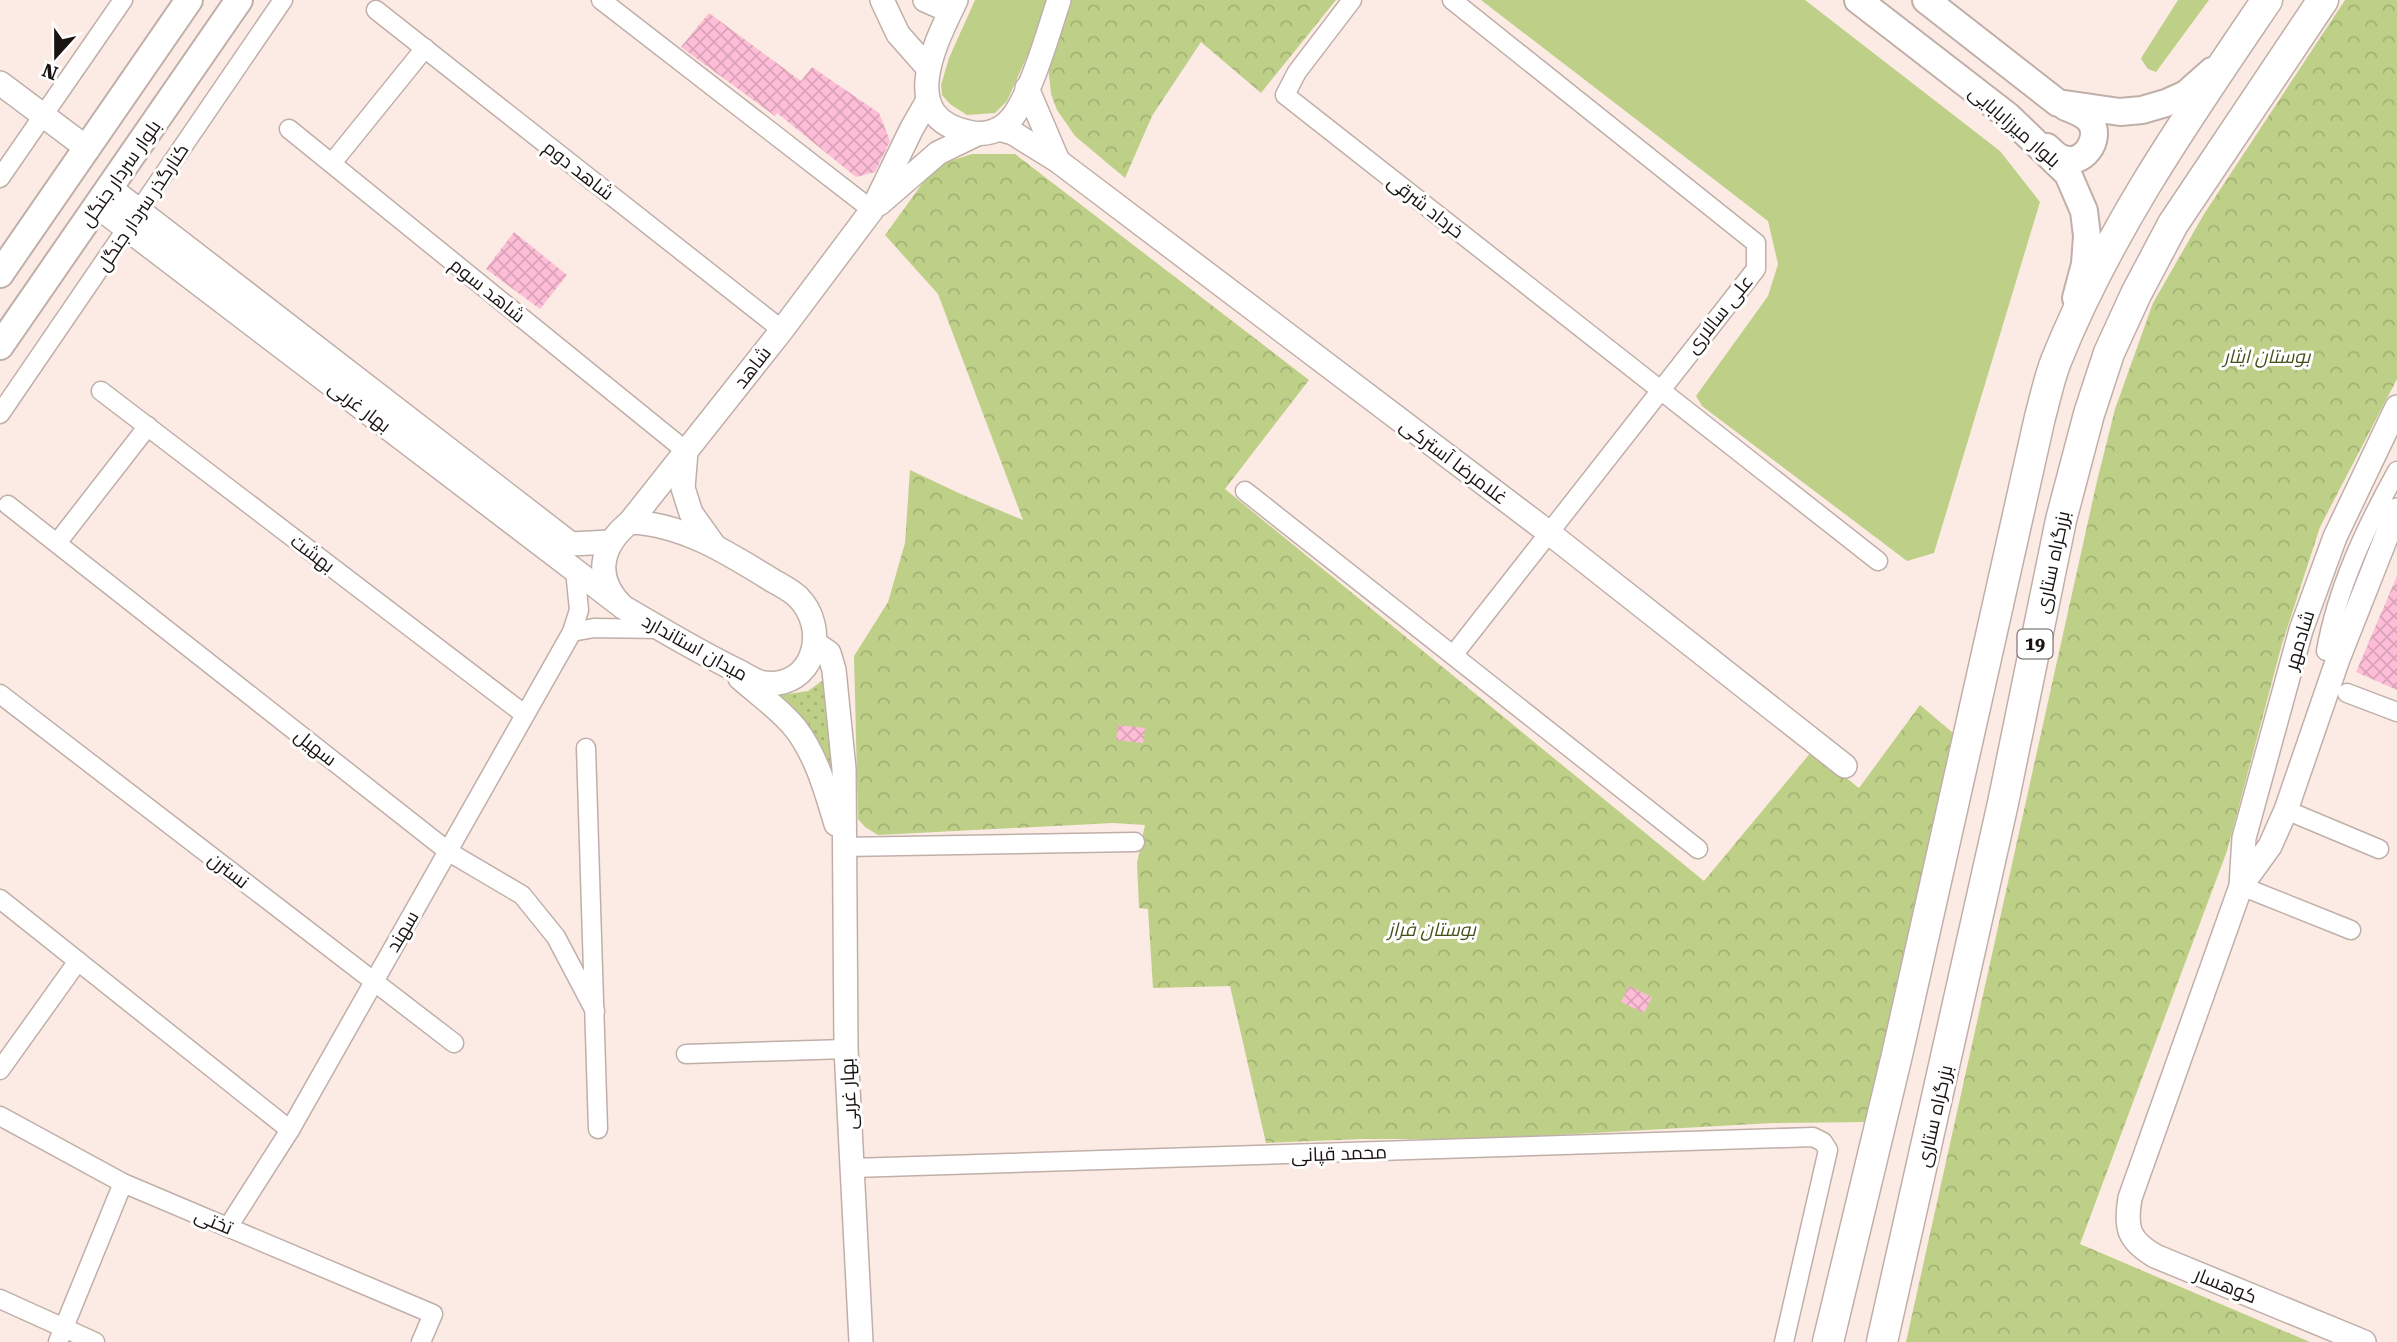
<svg xmlns="http://www.w3.org/2000/svg" width="2397" height="1342" font-family="'Roboto Serif',Cairo,serif">
<defs>
<pattern id="forest-crowns" width="20" height="18" patternUnits="userSpaceOnUse" patternTransform="scale(1.75)"><rect width="20" height="18" fill="#bed087"/><path d="M2 6a3 3 0 1 1 6 0M12 15a3 3 0 1 1 6 0" fill="none" stroke="#a3b274"/></pattern>
<pattern id="garden-dots" width="8" height="8" patternUnits="userSpaceOnUse" patternTransform="scale(1.75)"><rect width="8" height="8" fill="#bed087"/><path d="M2 2h.1M6 6h.1" fill="none" stroke="#a3b274" stroke-width="1.8" stroke-linecap="round"/></pattern>
<pattern id="building-cross-hatch" width="8" height="8" patternUnits="userSpaceOnUse" patternTransform="scale(1.75)"><rect width="8" height="8" fill="#febdd6"/><path d="M0 0l8 8M0 8l8-8" fill="none" stroke="#d9a2b7"/></pattern>
</defs>
<rect width="100%" height="100%" fill="#fcebe4"/>
<!-- grass -->
<g fill="#bed087">
<path d="M975 0H1049L1046 14 1007 101 995 113 967 115 950 104 942 95 941 85 949 58Z"/>
<path d="M1481 0H1805L2000 151 2040 202 1934 553 1907 561 1702 406 1696 396 1768 296 1778 264 1768 221Z"/>
<path d="M2178 0H2209L2156 72 2148 69 2141 59 2143 55Z"/>
</g>
<!-- forest -->
<g fill="url(#forest-crowns)">
<path d="M1067 0H1336L1261 93 1201 42 1152 116 1125 178 1075 136 1057 110 1051 94 1047 57Z"/>
<path d="M2345 0H2397V379L2320 527 2282 644 2227 851 2080 1244 2310 1342H1906L2097 481 2115 409 2153 303 2204 214Z"/>
<path d="M972 154H1015L1309 380 1225 489 1704 881 1812 751 1859 788 1920 705 1953 733 1867 1122 1773 1123 1482 1139H1362L1266 1143 1230 986 1153 988 1148 909 1139 908 1137 863 1145 825 1113 823 878 835 865 827 858 819 854 656 888 602 905 543 910 470 963 495 1023 520 938 294 885 235 935 166Z"/>
</g>
<!-- garden -->
<path fill="url(#garden-dots)" d="M830 675 839 806 774 696 808 691Z"/>
<!-- building -->
<g fill="url(#building-cross-hatch)">
<path d="M709 13 801 81 812 67 879 113 890 141 875 172 856 177 777 113 775 116 681 47Z"/>
<path d="M514 232 567 275 540 309 486 269Z"/>
<path d="M2397 576V690L2356 672Z"/>
<path d="M1118 725 1145 728 1143 743 1116 740Z"/>
<path d="M1629 986 1652 997 1644 1013 1621 1002Z"/>
</g>
<g fill="none" stroke-linecap="round" stroke-linejoin="round">
<!-- minor casing -->
<g stroke="#c0afa9" stroke-width="21">
<g id="minor">
<path d="M601 0 872 210"/>
<path d="M1352 0 1297 72 1285 95 1878 561"/>
<path d="M1452 0 1756 243V269L1454 654"/>
<path d="M376 10 782 330"/>
<path d="M289 129 686 451"/>
<path d="M332 163 425 48"/>
<path d="M0 178 123 0"/>
<path d="M101 391 524 714"/>
<path d="M0 414 283 0"/>
<path d="M1245 491 1698 849"/>
<path d="M8 505 449 852 522 895 556 937 595 1011"/>
<path d="M57 543 148 426"/>
<path d="M572 632 594 628 660 629"/>
<path d="M2326 651C2337 588 2366 527 2397 471"/>
<path d="M2347 693 2397 712"/>
<path d="M0 694 454 1043"/>
<path d="M586 748 598 1129"/>
<path d="M2286 810 2379 849"/>
<path d="M843 847 1135 842"/>
<path d="M2241 886 2351 930"/>
<path d="M0 899 290 1130"/>
<path d="M686 1054 846 1049"/>
<path d="M0 1070 78 961"/>
<path d="M0 1116 123 1183 433 1314 421 1342"/>
<path d="M853 1168 1813 1137 1823 1142 1828 1150 1784 1342"/>
<path d="M228 1227 290 1130 572 632 579 610 575 570"/>
<path d="M0 1299 95 1342"/>
<path d="M58 1342 123 1183"/>
</g>
</g>
<!-- tertiary casing -->
<g stroke="#c0afa9" stroke-width="26">
<g id="tertiary">
<path d="M882 0 898 34 928 68"/>
<path d="M925 0 950 11"/>
<path d="M956 0C936 42 896 117 968 132 984 136 1000 132 1011 119 1031 95 1049 30 1059 0"/>
<path d="M0 83 88 149"/>
<path d="M1027 88 1058 161"/>
<path d="M998 129 1013 133 1058 161 1548 532 1845 766"/>
<path d="M110 188 571 544 611 542"/>
<path d="M879 204 938 153 977 134"/>
<path d="M97 206 623 607"/>
<path d="M686 451 683 488 691 513 713 544"/>
<path d="M630 522C681 524 725 551 767 577 776 583 790 589 798 597 830 629 814 689 764 683 756 682 747 676 740 672 700 653 661 629 623 607 594 579 599 547 630 522Z"/>
<path d="M630 522 782 330 872 210 912 128 927 102"/>
<path d="M816 644 829 653 834 670 844 769 846 1049 861 1342"/>
<path d="M740 678C758 694 781 710 796 729 817 757 826 791 836 824"/>
<path d="M2241 886 2270 846 2286 810 2338 659 2397 510"/>
<path d="M2364 1342 2155 1256C2128 1240 2125 1228 2130 1198L2241 886 2244 838 2301 630 2335 537 2397 407"/>
</g>
</g>
<!-- secondary casing -->
<g stroke="#c0afa9" stroke-width="30">
<g id="secondary">
<path d="M1858 0 2008 116 2068 174 2084 211 2087 236 2085 264 2076 298"/>
<path d="M1926 0 2058 103 2120 112 2142 110 2166 103 2186 94 2212 71"/>
<path d="M2047 147C2051 151 2056 156 2061 158 2082 168 2103 139 2090 121 2085 114 2074 110 2066 107"/>
<path d="M0 274 189 0"/>
<path d="M0 346 239 0"/>
</g>
</g>
<!-- trunk casing -->
<g stroke="#c0afa9" stroke-width="33">
<g id="trunk">
<path d="M1828 1342 1897 1055 2040 417C2045 399 2049 379 2056 361 2108 231 2189 115 2267 0"/>
<path d="M1882 1342 2003 803 2061 520 2089 414 2109 353 2136 294 2173 224 2323 0"/>
</g>
</g>
<!-- minor -->
<use href="#minor" stroke="#fff" stroke-width="18"/>
<!-- tertiary -->
<use href="#tertiary" stroke="#fff" stroke-width="23"/>
<!-- secondary -->
<use href="#secondary" stroke="#fff" stroke-width="26"/>
<!-- trunk -->
<use href="#trunk" stroke="#fff" stroke-width="30"/>
</g>
<g text-anchor="middle" stroke-width="6" stroke-linejoin="round" paint-order="stroke">
<!-- shield labels -->
<rect fill="#fff" stroke="#5f5a59" stroke-width="2" x="2017.5" y="629.5" width="35" height="29" rx="5"/>
<g font-size="18" font-weight="bold" fill="#1a1412">
<text x="2035" y="650">19</text>
</g>
<!-- street labels -->
<g font-size="19" fill="#1a1412" stroke="#fff">
<text transform="translate(2015 126) rotate(41)" y="7">بلوار میرزابابایی</text>
<text transform="translate(579 170) rotate(38)" y="7">شاهد دوم</text>
<text transform="translate(120 173) rotate(-55)" y="7">بلوار سردار جنگل</text>
<text transform="translate(1426 206) rotate(38)" y="7">خرداد شرقی</text>
<text transform="translate(142 207) rotate(-56)" y="7">کنارگذر سردار جنگل</text>
<text transform="translate(488 290) rotate(39)" y="7">شاهد سوم</text>
<text transform="translate(1719 314) rotate(-51)" y="7">علی سالاری</text>
<text transform="translate(752 367) rotate(-52)" y="7">شاهد</text>
<text transform="translate(360 406) rotate(37)" y="7">بهار غربی</text>
<text transform="translate(1454 461) rotate(37)" y="7">غلامرضا آسترکی</text>
<text transform="translate(313 553) rotate(37)" y="7">بهشت</text>
<text transform="translate(2052 562) rotate(-78)" y="7">بزرگراه ستاری</text>
<text transform="translate(2299 640) rotate(-73)" y="7">شادمهر</text>
<text transform="translate(695 647) rotate(29)" y="7">میدان استاندارد</text>
<text transform="translate(316 747) rotate(38)" y="7">سهیل</text>
<text transform="translate(229 870) rotate(38)" y="7">نسترن</text>
<text transform="translate(402 931) rotate(-59)" y="7">سهند</text>
<text transform="translate(848 1094) rotate(-93)" y="7">بهار غربی</text>
<text transform="translate(1934 1116) rotate(-77)" y="7">بزرگراه ستاری</text>
<text transform="translate(1339 1153) rotate(-2)" y="7">محمد قپانی</text>
<text transform="translate(214 1221) rotate(23)" y="7">تختی</text>
<text transform="translate(2226 1285) rotate(22)" y="7">کوهسار</text>
</g>
<!-- park labels -->
<g font-size="19" font-style="italic" fill="#46521b" stroke="#fff">
<text x="2267" y="363">بوستان ایثار</text>
<text x="1432" y="936">بوستان فراز</text>
</g>
</g>
<!-- north arrow -->
<g transform="translate(56 56) rotate(201)" stroke="#ffffff" stroke-width="5" paint-order="stroke">
<path d="M0-5L12 26L0 18L-12 26Z" fill="#1a1412"/>
<text y="-10" font-size="19" font-weight="bold" text-anchor="middle" fill="#1a1412">N</text>
</g>
</svg>
